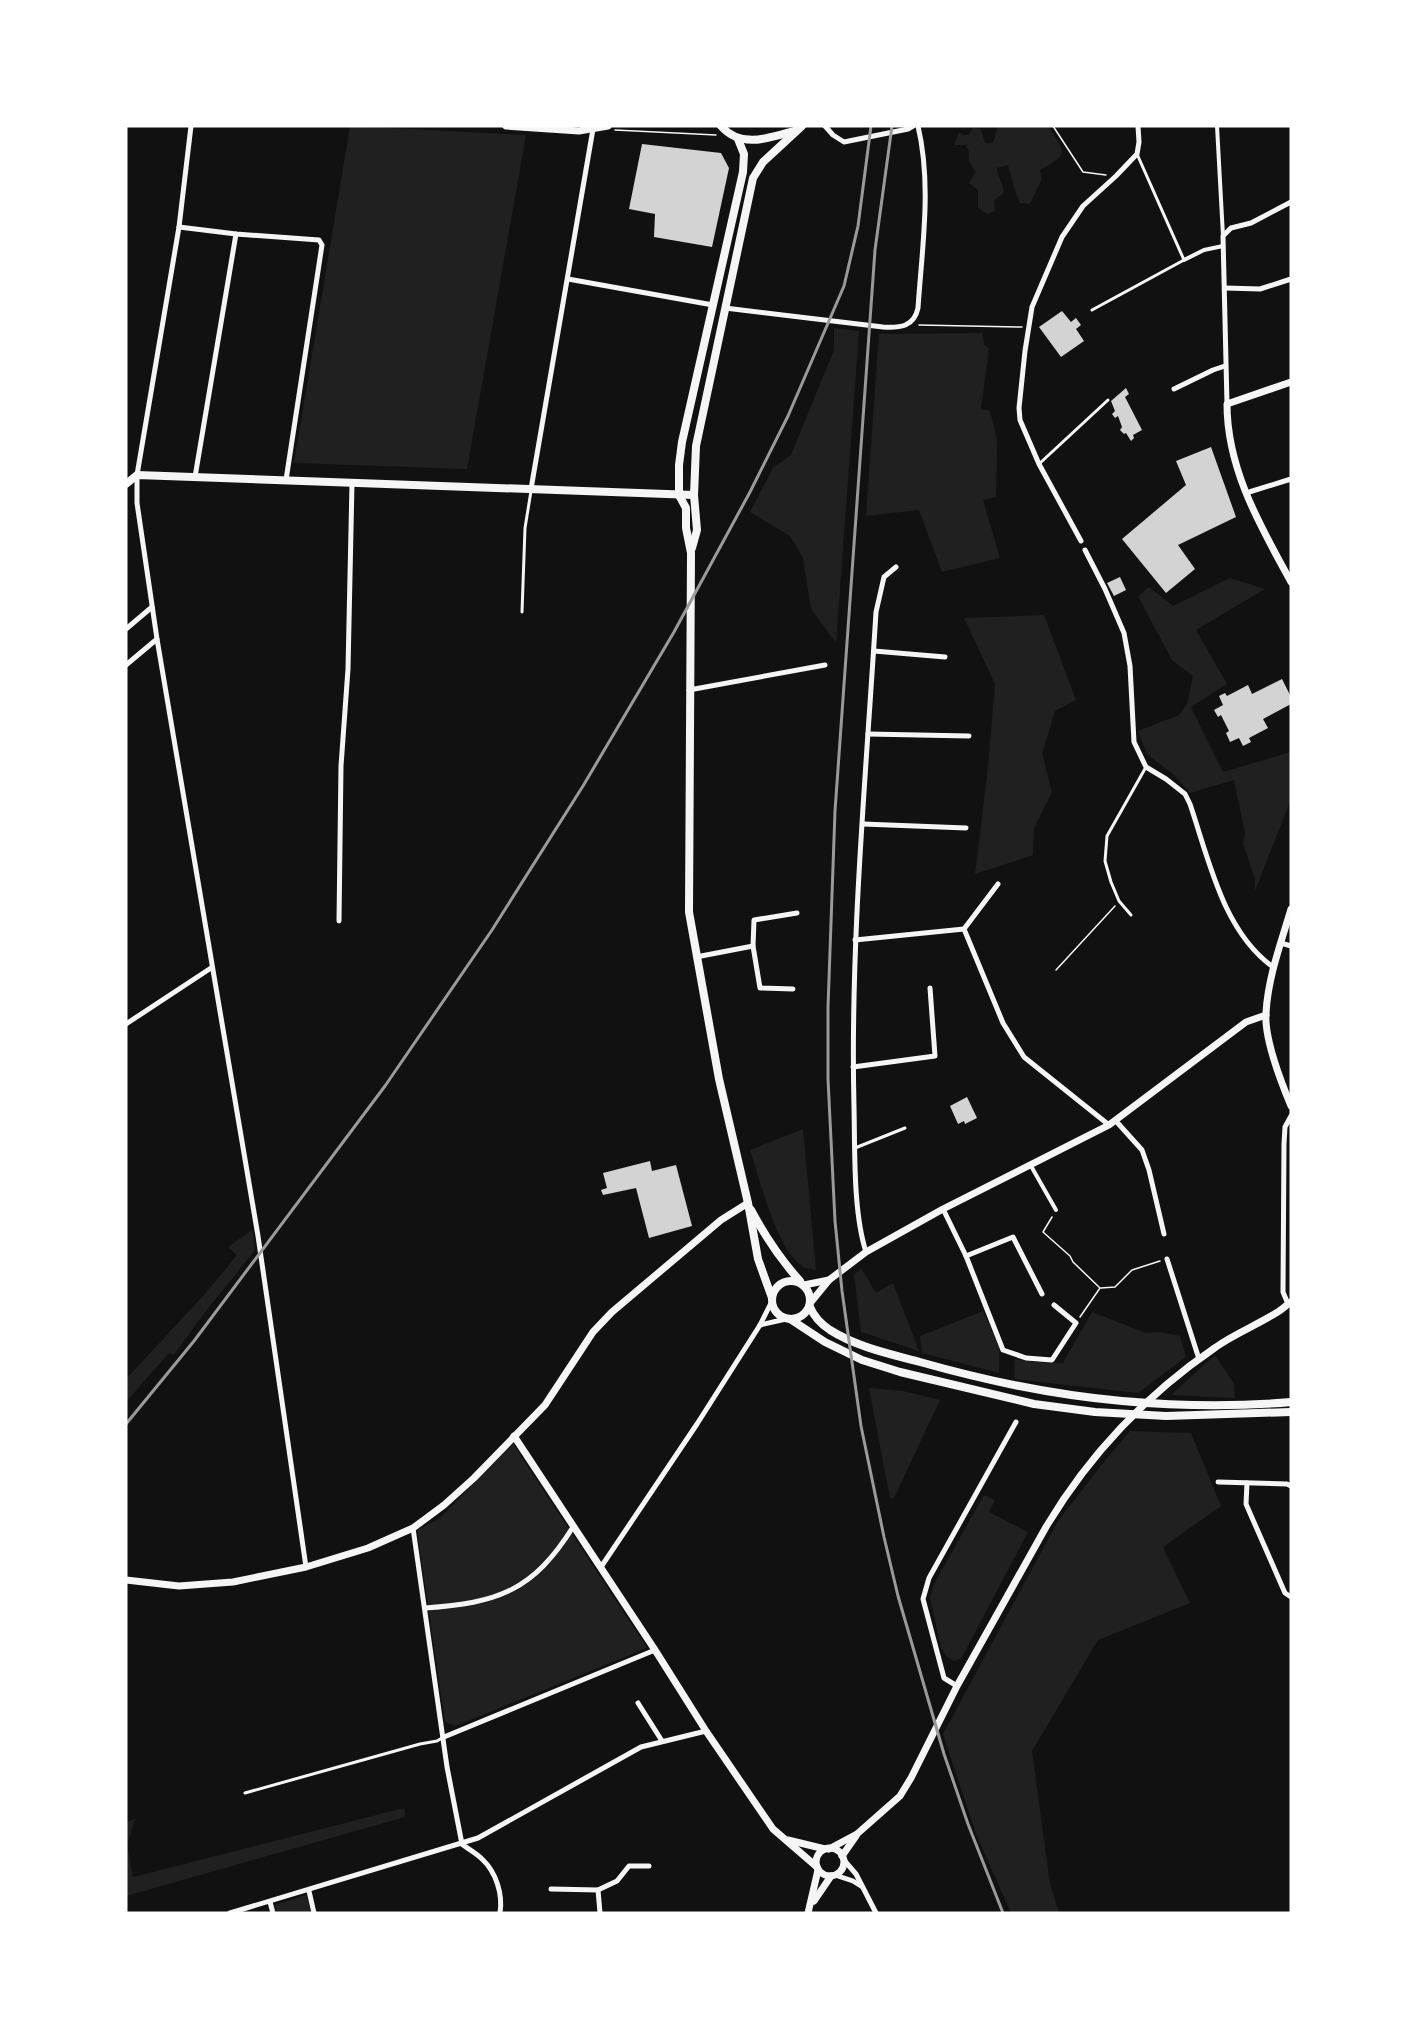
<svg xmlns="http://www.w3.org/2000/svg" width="1417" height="2039" font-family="'Asap Condensed',sans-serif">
<rect width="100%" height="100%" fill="#111"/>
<!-- green -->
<g fill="#202020">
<path d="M350 126 526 135 467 469 294 463Z"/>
<path d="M998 126H1048C1065 153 1070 154 1040 170L1042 179 1030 204 1020 203 1016 194 1008 165 997 168C997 178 1005 184 1003 194L994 200 995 211 987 214 978 208V190L969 183 976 172 969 162V152L966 145H954L959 132 963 135H968L973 128 981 129 985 143H993Z"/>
<path d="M834 328 859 331 836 643 811 609 803 558 790 536 750 512 773 468 791 455 834 350Z"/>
<path d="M982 333 984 344 989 349 981 409 990 411 997 440 996 497 983 500 1000 558 942 572 919 510 866 516 879 334Z"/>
<path d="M1230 578 1265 589 1196 630 1227 684 1191 707 1223 772 1291 752V799L1255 891V879L1243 843 1245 833 1234 780 1190 793 1174 775 1147 754 1138 731 1179 715 1187 704 1193 676 1172 660 1138 596 1149 587 1173 606Z"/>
<path d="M1044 615 1076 700 1055 711 1042 754 1052 792 1034 828 1033 855 975 874 988 767 995 684 964 618Z"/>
<path d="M803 1129 816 1270C812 1269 806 1269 802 1266 776 1248 760 1180 750 1150Z"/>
<path d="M252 1230 253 1233 255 1250 202 1316 174 1355 170 1353 168 1354 126 1402V1379L203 1296 237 1255 228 1247Z"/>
<path d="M861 1268 876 1293 893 1283 919 1351 861 1332 854 1275Z"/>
<path d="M983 1311 999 1347V1373L922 1353 920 1336Z"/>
<path d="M1092 1312 1146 1333 1159 1332 1180 1336 1186 1357 1138 1393 1014 1379 1015 1359 1033 1362 1063 1363Z"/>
<path d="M1215 1355 1234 1384 1235 1398 1171 1395Z"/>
<path d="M869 1388 903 1391 940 1400 894 1498H890Z"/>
<path d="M1130 1431 1191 1433 1221 1506 1163 1547 1190 1603 1098 1640 1032 1751 1050 1884 1059 1913H1011L976 1834 943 1734 1058 1521 1103 1463Z"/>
<path d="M513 1444 647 1648 455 1726 445 1722 417 1530 439 1519Z"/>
<path d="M984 1495 995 1500 989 1512 1028 1532 961 1659 954 1661 947 1657 941 1648 930 1597 934 1584Z"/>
<path d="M404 1808 405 1817 126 1896V1822L135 1819 127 1845 133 1877Z"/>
<path d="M306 1895 311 1913H277L275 1905Z"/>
</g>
<!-- building -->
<g fill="#d3d3d3">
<path d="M642 144 721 153 729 168 712 247 654 237 655 214 629 209Z"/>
<path d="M1062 311 1071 322 1076 318 1081 325 1076 329 1084 341 1061 357 1039 327Z"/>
<path d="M1126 388 1129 394 1125 397 1142 430 1133 435 1134 438 1131 441 1126 433 1124 434 1120 430 1122 427 1118 416 1115 418 1112 414 1115 411 1111 401Z"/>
<path d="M1211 447 1236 517 1178 545 1195 569 1166 593 1122 539 1186 485 1176 461Z"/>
<path d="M1120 577 1126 590 1114 596 1107 583Z"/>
<path d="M1282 679 1291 697V704L1263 719 1268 728 1249 738 1251 742 1243 746 1239 738 1230 742 1226 733 1229 731 1221 715 1218 717 1214 710 1223 705 1219 696 1225 693 1227 696 1248 685 1252 694Z"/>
<path d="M967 1097 977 1118 965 1124 964 1121 958 1124 950 1106Z"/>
<path d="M650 1161 652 1171 676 1165 692 1226 649 1238 636 1188 603 1195 601 1190 607 1188 603 1173Z"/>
</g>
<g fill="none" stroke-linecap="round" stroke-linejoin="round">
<!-- path -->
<g stroke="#f5f5f5" stroke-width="1.5">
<path d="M1053 126 1083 172 1106 175"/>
<path d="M615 130 716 135"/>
<path d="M919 325 1022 327"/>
<path d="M1056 970 1115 906"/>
<path d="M1052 1217 1043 1232 1070 1256 1073 1262 1100 1288 1080 1317"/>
<path d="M1101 1288 1115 1287 1132 1270 1160 1261"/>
</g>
<!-- service -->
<g stroke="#f5f5f5" stroke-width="3">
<path d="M1092 310 1184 260 1137 154"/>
<path d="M1039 464 1108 400"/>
<path d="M522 612 525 528 531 491"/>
<path d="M1131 915 1119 901 1111 882 1105 861 1107 836 1146 767"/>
<path d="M855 1148 905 1128"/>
<path d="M245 1793 420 1744 437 1741 442 1738"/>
</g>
<!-- pedestrian -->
<g stroke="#f5f5f5" stroke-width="4">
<path d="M1217 126 1223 236"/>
<path d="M1184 260 1204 250 1223 246"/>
<path d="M1031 1166 1056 1210"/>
</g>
<!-- minor -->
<g stroke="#f5f5f5" stroke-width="5">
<path d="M191 126 179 227 137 475V503L157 639 258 1236 306 1567"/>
<path d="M825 126 833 135 844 142 908 129 913 126"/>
<path d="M179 227 236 234 319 240 322 245 286 480"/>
<path d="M568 279 713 305"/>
<path d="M1225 288 1260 289 1291 279"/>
<path d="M725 308 883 327C900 328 914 327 918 308 922 248 932 185 918 126"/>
<path d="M1174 389 1213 370 1225 366"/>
<path d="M1227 404 1223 236 1231 228 1251 223 1291 202"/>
<path d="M195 477 236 234"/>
<path d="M531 489 593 129"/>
<path d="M1246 493 1291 479"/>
<path d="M1081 541 1039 464 1020 420 1019 408 1025 351 1032 307 1062 237 1083 206 1116 176 1137 154 1139 142 1138 126"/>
<path d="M1085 550 1105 589 1124 633 1130 666 1134 742 1146 767 1166 779 1185 794 1190 804C1209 860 1223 931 1273 967"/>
<path d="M126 629 152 607"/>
<path d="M874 651 945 657"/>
<path d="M126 665 157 639"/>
<path d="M689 690 825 665"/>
<path d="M868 734 969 736"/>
<path d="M863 824 966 828"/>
<path d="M998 884 964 929 1003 1023 1024 1057 1109 1125"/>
<path d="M339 921 341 766 348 669 352 483"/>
<path d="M855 940 964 929"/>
<path d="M1281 943 1291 946"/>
<path d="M753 946 760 988 793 989"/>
<path d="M696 957 753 946 754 920 797 913"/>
<path d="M126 1024 211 968"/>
<path d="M853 1067 935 1056 930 988"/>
<path d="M1115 1120 1142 1150 1149 1170 1164 1234"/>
<path d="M943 1209 966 1256 1003 1350 1026 1358 1052 1360 1076 1323 1054 1305"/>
<path d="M866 1252C853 1212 855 1150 854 1107 850 942 866 777 876 612L884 577 896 567"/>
<path d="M966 1256 1013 1237 1042 1294"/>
<path d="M1167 1259 1199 1359"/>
<path d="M1288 1304 1283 1292 1284 1144 1285 1127 1291 1116"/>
<path d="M760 1325 786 1319"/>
<path d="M1218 1482 1287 1484 1291 1486"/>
<path d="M1247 1483 1246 1504 1285 1593 1291 1597"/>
<path d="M413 1528 447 1767 462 1844"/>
<path d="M601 1567 697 1424 760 1325 772 1301"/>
<path d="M425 1608C498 1603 533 1591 573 1527"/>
<path d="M957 1686 944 1678 923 1599 929 1578 1016 1422"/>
<path d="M638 1703 662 1741"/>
<path d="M444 1737 655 1650"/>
<path d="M462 1844C468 1849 476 1853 482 1859 496 1872 503 1894 500 1913"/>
<path d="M843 1859 856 1874 876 1913"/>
<path d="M835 1875 853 1881 861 1886"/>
<path d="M551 1889 598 1890 600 1913"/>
<path d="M598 1890 617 1881 629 1866H649"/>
<path d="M309 1891 314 1913"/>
<path d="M270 1902 273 1913"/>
<path d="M230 1913 478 1838 641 1747 706 1731"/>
</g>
<!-- tertiary -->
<g stroke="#f5f5f5" stroke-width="7">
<path d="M506 126 579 131 608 126"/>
<path d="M1291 382 1227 404C1227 470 1261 527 1291 582"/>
<path d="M1291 909C1281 943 1268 977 1266 1013 1264 1039 1281 1082 1291 1106"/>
<path d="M804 1285 829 1280"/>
<path d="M811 1302 829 1280 866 1252 943 1209 1109 1125 1246 1022 1266 1015"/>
<path d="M514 1436 655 1650 706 1731 773 1829 817 1867"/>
<path d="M126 1580 179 1586 233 1582 306 1567 368 1548 413 1528 444 1505 474 1478 545 1405 593 1332 612 1312 721 1220 748 1203"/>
<path d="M788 1840 825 1849"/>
<circle cx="830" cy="1862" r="14"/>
<path d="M829 1849 857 1834 900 1796 911 1778 957 1686 1046 1527C1089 1455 1147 1394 1216 1347 1234 1334 1257 1325 1276 1313 1282 1310 1286 1305 1291 1302"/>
<path d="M842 1856 856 1836"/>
<path d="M814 1901 831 1876"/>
<path d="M808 1913 818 1870"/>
</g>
<!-- secondary -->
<g stroke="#f5f5f5" stroke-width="8">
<path d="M679 495 686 508V528L691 553 689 912 719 1079 748 1203 758 1259 772 1298"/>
<path d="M692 548 697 530 694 495"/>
<path d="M751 1210C765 1236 780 1259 800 1281"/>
<circle cx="791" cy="1300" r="19"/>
<path d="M810 1307C814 1317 821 1324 830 1330 857 1347 890 1354 920 1362 987 1381 1054 1395 1122 1401 1178 1406 1235 1407 1291 1402"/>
<path d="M790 1319 825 1342 862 1360 900 1372 1034 1404 1095 1412 1166 1416 1291 1412"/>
</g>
<!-- primary -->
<g stroke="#f5f5f5" stroke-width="8">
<path d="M721 126C741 149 769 138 794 131"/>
<path d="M126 484 137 475 694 495 696 446 753 178 763 162 802 126"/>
<path d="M679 495V465L682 442 743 172 744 154 738 139"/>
</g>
<!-- rail -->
<g stroke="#9a9a9a" stroke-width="3">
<path d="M892 126 875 250 835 811 828 1007V1079L835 1221 842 1291 861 1426 884 1537 898 1596 944 1754 968 1824 1003 1913"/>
<path d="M126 1424 194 1341 385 1086 492 930 583 786 674 632 750 492 788 416 844 286 858 226 871 126"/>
</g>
</g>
<!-- border -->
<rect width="1417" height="2039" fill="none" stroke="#ffffff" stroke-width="255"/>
</svg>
